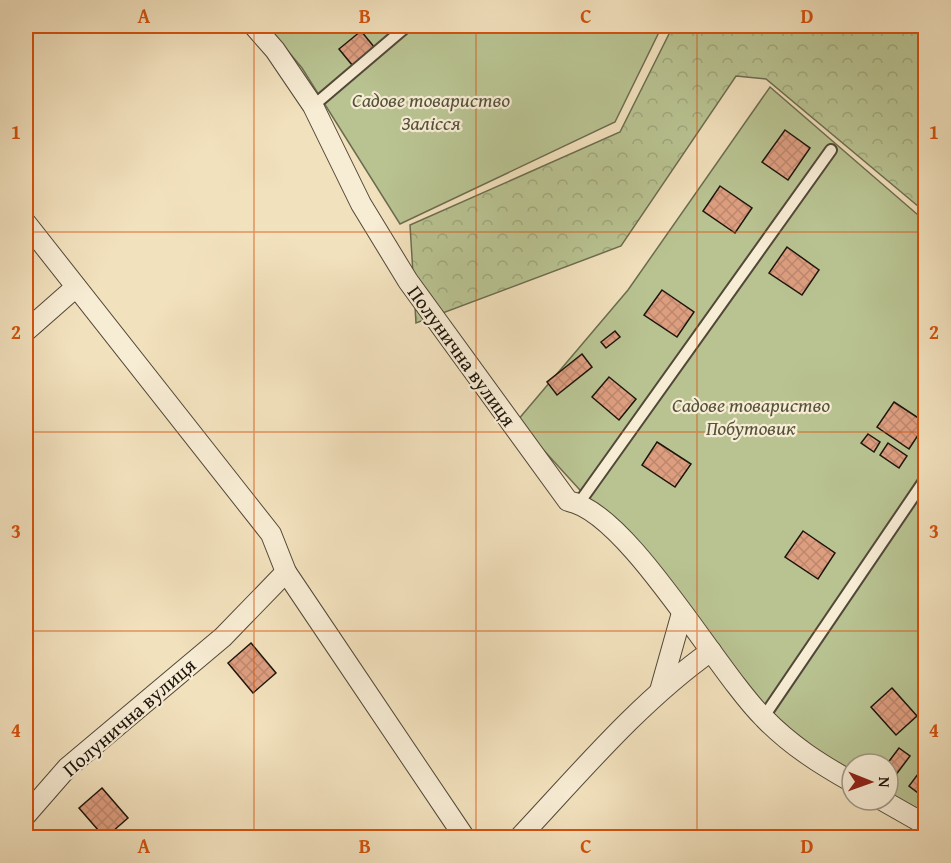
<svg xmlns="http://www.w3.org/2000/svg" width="951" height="863" font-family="'Gentium Book Plus',serif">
<defs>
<pattern id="forest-crowns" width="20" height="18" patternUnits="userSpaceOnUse" patternTransform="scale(1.5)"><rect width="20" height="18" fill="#b9c392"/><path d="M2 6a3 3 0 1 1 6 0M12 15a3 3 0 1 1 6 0" fill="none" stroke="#9fa77d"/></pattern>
<pattern id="building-cross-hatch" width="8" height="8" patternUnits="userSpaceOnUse" patternTransform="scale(1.5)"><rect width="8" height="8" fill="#dd9e80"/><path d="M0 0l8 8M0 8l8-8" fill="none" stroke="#bd876d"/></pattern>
</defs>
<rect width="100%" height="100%" fill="#f2e1bd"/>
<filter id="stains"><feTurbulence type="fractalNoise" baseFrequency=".00333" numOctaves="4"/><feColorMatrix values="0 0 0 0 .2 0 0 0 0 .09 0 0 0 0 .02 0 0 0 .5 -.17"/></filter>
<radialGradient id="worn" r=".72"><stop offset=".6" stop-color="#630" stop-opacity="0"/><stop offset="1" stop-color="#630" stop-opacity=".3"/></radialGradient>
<!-- forest -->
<path fill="url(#forest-crowns)" stroke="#6b6c4f" stroke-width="1.5" d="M673 26H925V212L766 79 736 76 621 246 416 323 410 225 620 132Z"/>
<!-- green -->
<g fill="#b9c392" stroke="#6b6c4f" stroke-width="1.5">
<path d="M267 26H662L615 122 400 224 302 68Z"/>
<path d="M770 87 925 221V818L888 799V764H852V777L786 733 662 580 517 421 628 290Z"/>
</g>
<!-- building -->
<g fill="url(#building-cross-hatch)" stroke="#1d150c" stroke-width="1.5">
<path d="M384 26H411L395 39Z"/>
<path d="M361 31 379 53 357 71 339 49Z"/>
<path d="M785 130 810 148 788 180 762 162Z"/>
<path d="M720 186 752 208 735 233 703 211Z"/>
<path d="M787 247 819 270 802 295 769 273Z"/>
<path d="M662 290 694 312 677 337 644 315Z"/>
<path d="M615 331 620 337 606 348 601 342Z"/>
<path d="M582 354 592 367 557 395 547 382Z"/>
<path d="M609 377 636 399 619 420 592 397Z"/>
<path d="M894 402 926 423 909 449 877 427Z"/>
<path d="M868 434 880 442 874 452 861 443Z"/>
<path d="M657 442 691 464 675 487 642 465Z"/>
<path d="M888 443 907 456 899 468 880 455Z"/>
<path d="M803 531 835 553 818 579 785 557Z"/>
<path d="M251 643 276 673 253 693 228 663Z"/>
<path d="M892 688 917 716 896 735 871 707Z"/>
<path d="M899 748 910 756 895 776 888 771 887 764Z"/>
<path d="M921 770 926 774V799L909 786Z"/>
<path d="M102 788 128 818 105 838 79 808Z"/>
</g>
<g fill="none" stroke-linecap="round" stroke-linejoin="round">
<!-- service casing -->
<g stroke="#524838" stroke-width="14">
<g id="service">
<path d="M313 106 407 26"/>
<path d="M579 503 831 150"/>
<path d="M763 718 926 478"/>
</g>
</g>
<!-- minor casing -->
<g stroke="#524838" stroke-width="22">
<g id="minor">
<path d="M254 26 275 50 313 106 361 204 408 281 568 501C628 512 717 672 764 718 790 745 820 764 852 782"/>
<path d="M26 223 271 534 286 572 465 838"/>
<path d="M26 331 76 287"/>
<path d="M660 691 682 613"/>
<path d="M882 800 926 825"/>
<path d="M26 815 67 768 223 637 286 572"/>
<path d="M519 838C580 773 638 703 711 651"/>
</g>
</g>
<!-- service -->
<use href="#service" stroke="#f7ecd4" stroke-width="10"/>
<!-- minor -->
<use href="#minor" stroke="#f7ecd4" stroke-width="20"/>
</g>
<!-- grid -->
<path fill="none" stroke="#d4520c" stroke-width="1.5" stroke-opacity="0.55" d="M254 26V838M476 26V838M697 26V838M26 232H926M26 432H926M26 631H926"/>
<g text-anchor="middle" stroke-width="4.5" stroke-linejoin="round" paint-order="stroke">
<!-- park labels -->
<g font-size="20" font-style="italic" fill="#54523b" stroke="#f7ecd4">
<text x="431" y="107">Садове товариство<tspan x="431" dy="23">Залісся</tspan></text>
<text x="751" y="412">Садове товариство<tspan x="751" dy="23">Побутовик</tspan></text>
</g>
<!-- street labels -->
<g font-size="20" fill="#1d150c" stroke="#f7ecd4">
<text transform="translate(462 356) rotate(54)" y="7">Полунична вулиця</text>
<text transform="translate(129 717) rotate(-41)" y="7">Полунична вулиця</text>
</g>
</g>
<!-- margin -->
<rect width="951" height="863" fill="none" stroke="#f2e1bd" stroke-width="66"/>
<!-- north arrow -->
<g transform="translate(870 782) rotate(91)"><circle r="28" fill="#f7ecd4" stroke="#a09684" stroke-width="1.5"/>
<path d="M0-4.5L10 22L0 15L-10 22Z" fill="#8f2418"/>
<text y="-9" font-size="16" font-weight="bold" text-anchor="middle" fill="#1d150c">N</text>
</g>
<rect x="33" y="33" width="885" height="797" fill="none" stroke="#d4520c" stroke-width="2"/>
<g font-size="20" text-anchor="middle" font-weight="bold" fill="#d4520c">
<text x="144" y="23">A</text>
<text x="365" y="23">B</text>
<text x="586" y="23">C</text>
<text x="807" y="23">D</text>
<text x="16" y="139">1</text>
<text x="934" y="139">1</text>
<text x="16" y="339">2</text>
<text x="934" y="339">2</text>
<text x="16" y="538">3</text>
<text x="934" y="538">3</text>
<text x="16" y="737">4</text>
<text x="934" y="737">4</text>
<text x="144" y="853">A</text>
<text x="365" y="853">B</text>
<text x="586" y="853">C</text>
<text x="807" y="853">D</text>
</g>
<rect width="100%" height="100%" filter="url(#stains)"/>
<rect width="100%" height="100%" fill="url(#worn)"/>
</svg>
